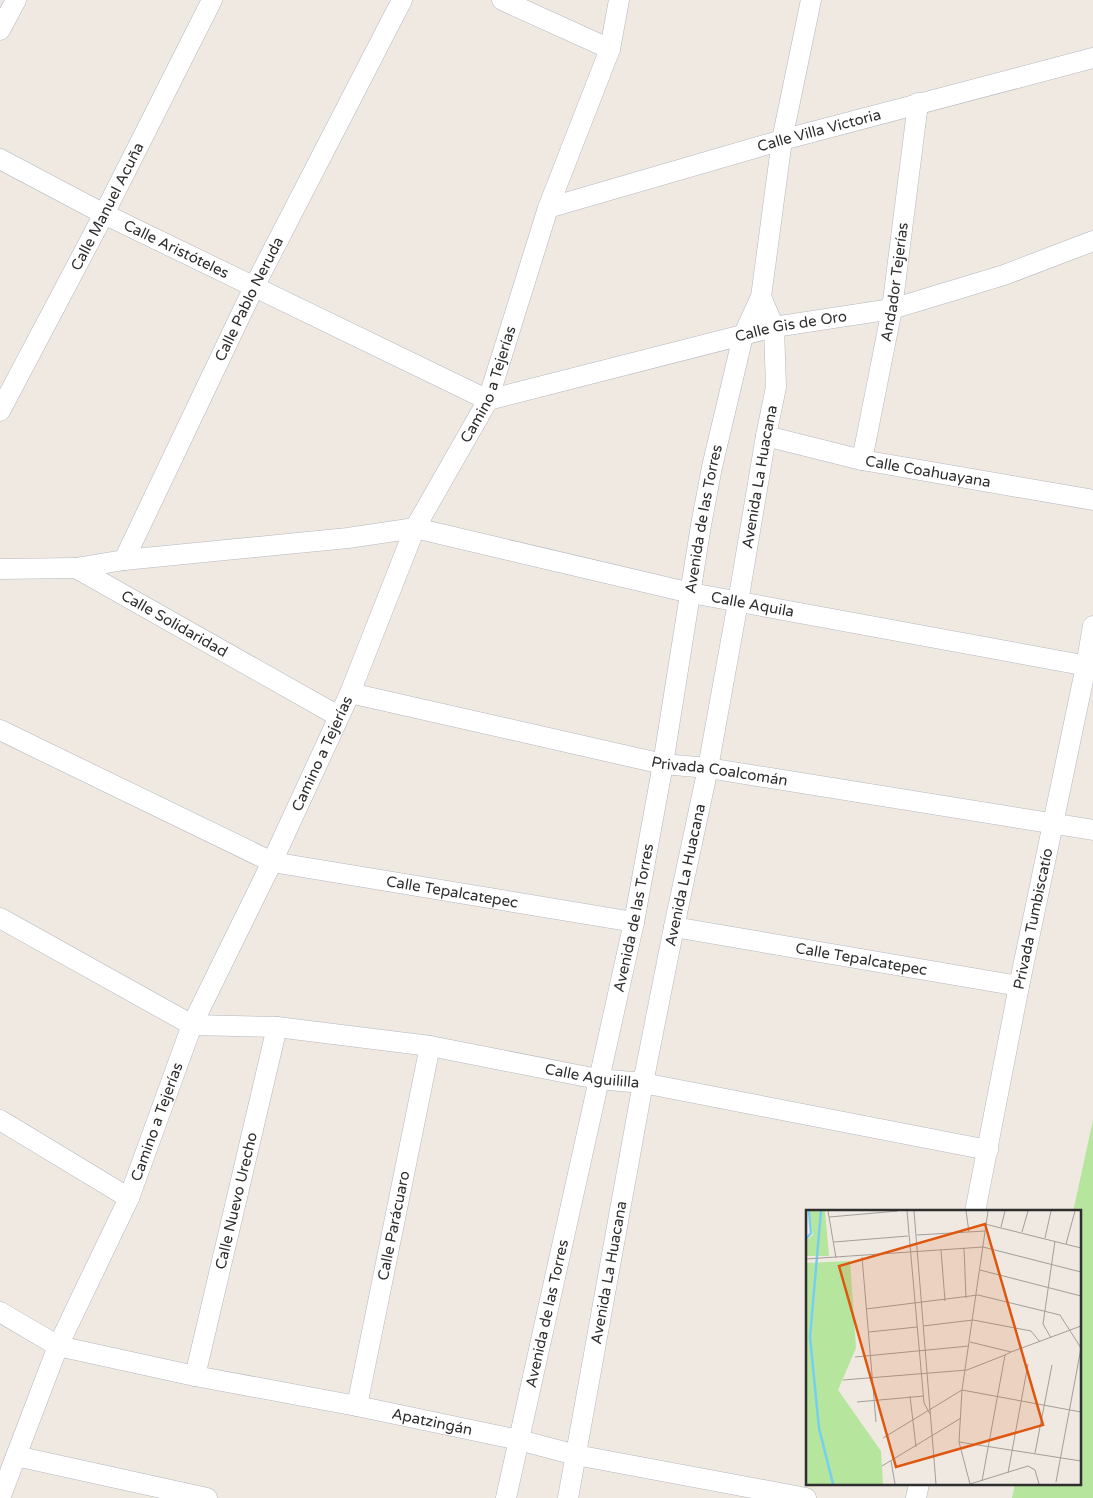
<svg xmlns="http://www.w3.org/2000/svg" width="1093" height="1498" font-family="'Varela Round',sans-serif">
<rect width="100%" height="100%" fill="#efe9e1"/>
<!-- green -->
<path fill="#b6e59e" d="M1093 1120V1498H1012L1015 1484H1079V1212H1073Z"/>
<g fill="none" stroke-linecap="round" stroke-linejoin="round">
<!-- minor casing -->
<g stroke="#b4b7c1" stroke-width="21">
<g id="minor">
<path d="M502 0 610 49"/>
<path d="M0 30 16 0"/>
<path id="s1" d="M0 159 104 214 488 400"/>
<path id="s2" d="M548 208 782 140 1093 58"/>
<path id="s3" d="M488 400 774 327 892 309 1004 275 1093 241"/>
<path id="s4" d="M0 411 104 214 212 0"/>
<path id="s5" d="M766 436 862 460 1093 500"/>
<path id="s6" d="M862 460 892 309 918 103"/>
<path id="s7" d="M124 560 348 538 415 528 691 593 1093 667"/>
<path id="s8" d="M76 568 124 560 254 287 402 0"/>
<path id="s9" d="M0 569 76 568 338 716"/>
<path id="s10" d="M350 693 663 764 708 768 1093 830"/>
<path id="s11" d="M0 730 272 862 634 922"/>
<path id="s12" d="M0 918 192 1025 277 1027 430 1046 598 1079 643 1083 988 1150"/>
<path id="s13" d="M674 927 1019 986"/>
<path d="M0 1120 129 1198"/>
<path id="s14" d="M975 1212 1019 986 1086 666 1093 626"/>
<path id="s15" d="M0 1312 58 1346 195 1376 357 1406 519 1440 576 1455 806 1498"/>
<path id="s16" d="M195 1376 277 1027"/>
<path id="s17" d="M357 1406 430 1046"/>
<path d="M16 1456 207 1498"/>
<path id="s18" d="M0 1498 58 1346 129 1198 192 1025 272 862 350 693 415 528 488 400 548 208 610 49 619 0"/>
<path id="s19" d="M506 1498 634 922 663 764 701 525 712 467 743 336 761 297 782 140 811 0"/>
<path id="s20" d="M568 1498 643 1083 674 927 708 768 738 602 766 436 776 387 774 327 761 297"/>
<path d="M916 1498 919 1484"/>
</g>
</g>
<!-- minor -->
<use href="#minor" stroke="#fff" stroke-width="20"/>
</g>
<g text-anchor="middle" stroke-width="4" stroke-linejoin="round" paint-order="stroke">
<!-- street labels -->
<g font-size="15" fill="#2e2e2e" stroke="#fff">
<text dy="5" stroke="none"><textPath href="#s2" startOffset="282">Calle Villa Victoria</textPath></text>
<text dy="5" stroke="none"><textPath href="#s4" startOffset="231">Calle Manuel Acuña</textPath></text>
<text dy="5" stroke="none"><textPath href="#s1" startOffset="198">Calle Aristóteles</textPath></text>
<text dy="5" stroke="none"><textPath href="#s6" startOffset="181">Andador Tejerías</textPath></text>
<text dy="5" stroke="none"><textPath href="#s8" startOffset="338">Calle Pablo Neruda</textPath></text>
<text dy="5" stroke="none"><textPath href="#s3" startOffset="312">Calle Gis de Oro</textPath></text>
<text dy="5" stroke="none"><textPath href="#s18" startOffset="1218">Camino a Tejerías</textPath></text>
<text dy="5" stroke="none"><textPath href="#s5" startOffset="166">Calle Coahuayana</textPath></text>
<text dy="5" stroke="none"><textPath href="#s20" startOffset="1039">Avenida La Huacana</textPath></text>
<text dy="5" stroke="none"><textPath href="#s19" startOffset="999">Avenida de las Torres</textPath></text>
<text dy="5" stroke="none"><textPath href="#s7" startOffset="639">Calle Aquila</textPath></text>
<text dy="5" stroke="none"><textPath href="#s9" startOffset="189">Calle Solidaridad</textPath></text>
<text dy="5" stroke="none"><textPath href="#s18" startOffset="812">Camino a Tejerías</textPath></text>
<text dy="5" stroke="none"><textPath href="#s10" startOffset="378">Privada Coalcomán</textPath></text>
<text dy="5" stroke="none"><textPath href="#s20" startOffset="634">Avenida La Huacana</textPath></text>
<text dy="5" stroke="none"><textPath href="#s11" startOffset="485">Calle Tepalcatepec</textPath></text>
<text dy="5" stroke="none"><textPath href="#s14" startOffset="299">Privada Tumbiscatío</textPath></text>
<text dy="5" stroke="none"><textPath href="#s19" startOffset="594">Avenida de las Torres</textPath></text>
<text dy="5" stroke="none"><textPath href="#s13" startOffset="190">Calle Tepalcatepec</textPath></text>
<text dy="5" stroke="none"><textPath href="#s12" startOffset="624">Calle Aguililla</textPath></text>
<text dy="5" stroke="none"><textPath href="#s18" startOffset="408">Camino a Tejerías</textPath></text>
<text dy="5" stroke="none"><textPath href="#s16" startOffset="180">Calle Nuevo Urecho</textPath></text>
<text dy="5" stroke="none"><textPath href="#s17" startOffset="184">Calle Parácuaro</textPath></text>
<text dy="5" stroke="none"><textPath href="#s20" startOffset="229">Avenida La Huacana</textPath></text>
<text dy="5" stroke="none"><textPath href="#s19" startOffset="189">Avenida de las Torres</textPath></text>
<text dy="5" stroke="none"><textPath href="#s15" startOffset="449">Apatzingán</textPath></text>
</g>
</g>
<!-- overview -->
<g transform="translate(806 1210)">
<rect width="275" height="275" fill="#efe9e1"/>
<path d="M4 1H19L23 46H0V31L7 25ZM44 51 50 138 32 180 75 241 77 274H0V53Z" fill="#b6e59e"/>
<path fill="none" stroke="#75cff0" stroke-width="2.5" d="M15 1 4 127 13 218 27 274M0 29 5 23 3 1"/>
<path fill="none" stroke="#a29e99" stroke-width="1" d="M22 1 30 48M101 1 118 193 124 204M108 1 130 274M160 1 163 22M23 7 92 1M179 14 275 38M195 17 199 1M216 22 222 1M111 25 179 21M239 28 245 1M28 32 102 26M260 34 269 1M158 38 160 88M135 40 139 91M56 47 70 212M0 49 177 37 275 62M174 60 275 86M60 99 172 85 254 105 275 138 250 272M117 116 167 110 225 121 234 132M63 122 111 117M245 128 237 114 249 31M164 132 205 142 275 116M49 147 163 136M37 170 161 160 199 145M156 180 275 202M104 186 110 237M51 192 118 186M77 228 156 180M153 232 275 251M229 243 246 155M85 251 89 274M76 256 155 208M202 263 222 154M176 271 199 145 205 142M164 274 153 232 156 180 182 1M164 274 222 256 229 260 233 274"/>
<path fill="#df570e" fill-opacity="0.15" stroke="#df570e" stroke-width="2.5" d="M179 14 237 215 90 257 33 56Z"/>
<rect width="275" height="275" fill="none" stroke="#2e2e2e" stroke-width="2.5"/>
</g>
</svg>
